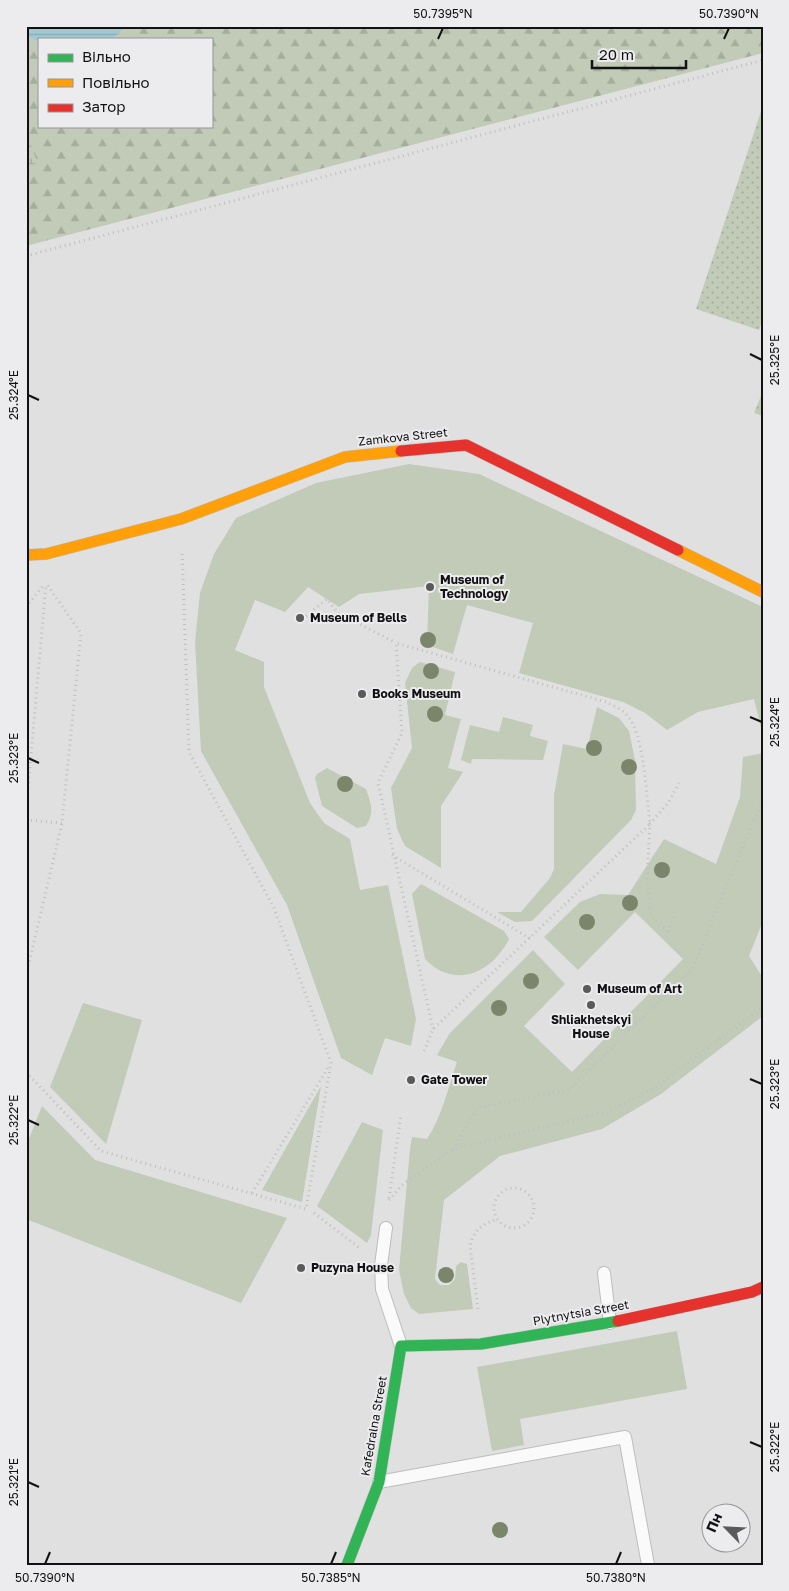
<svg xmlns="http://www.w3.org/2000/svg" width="789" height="1591" font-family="'Golos Text',sans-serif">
<defs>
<pattern id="forest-firs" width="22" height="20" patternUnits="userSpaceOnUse" patternTransform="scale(1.25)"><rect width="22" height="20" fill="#c1cbb8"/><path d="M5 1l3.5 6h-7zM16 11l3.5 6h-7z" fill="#a5ad9d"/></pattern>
<pattern id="wetland-marsh" width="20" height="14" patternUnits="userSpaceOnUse" patternTransform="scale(1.25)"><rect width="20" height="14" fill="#c1cbb8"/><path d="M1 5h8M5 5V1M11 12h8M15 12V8" fill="none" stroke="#a5ad9d"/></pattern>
<pattern id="garden-dots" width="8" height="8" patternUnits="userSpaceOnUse" patternTransform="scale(1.25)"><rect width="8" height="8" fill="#c1cbb8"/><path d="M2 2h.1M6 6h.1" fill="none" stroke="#a5ad9d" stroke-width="1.8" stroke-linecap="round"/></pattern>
<pattern id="water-rules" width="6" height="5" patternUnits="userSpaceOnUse" patternTransform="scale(1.25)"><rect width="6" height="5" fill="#a1c9d3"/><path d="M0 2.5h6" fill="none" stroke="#8aacb4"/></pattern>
</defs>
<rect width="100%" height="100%" fill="#e0e0e1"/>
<!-- grass -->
<g fill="#c1cbb8">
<path d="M409 464 479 474 763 607V736L754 699 698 712 667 730 645 713 623 702 519 673 533 623 467 605 453 654 427 645 429 586 359 594 339 607 308 587 285 612 255 600 235 650 264 662V687L310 803 324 823 350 839 360 890 388 885 416 1019 411 1046 385 1038 372 1075 341 1058 287 905 201 751 195 642 200 593 214 554 236 518 316 483Z"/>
<path d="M420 662 455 672 445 715 461 719 448 768 463 772 441 806V868L405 846 397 829 391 788 412 748 405 683 412 668Z"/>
<path d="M597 707 619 718 629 731 635 760 636 810 631 820 532 921 515 922 497 912H521L550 878 554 869V795L563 744 587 749Z"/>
<path d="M503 717 533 725 530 736 548 741 543 760 472 759 471 764 461 760 470 725 499 732Z"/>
<path d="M763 753V921L749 956 763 978V1016L661 1094 602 1129 500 1156 444 1200 435 1279 440 1285H449L455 1279 456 1266 461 1262 467 1264 473 1309 419 1314 411 1308 404 1294 399 1270 410 1149 412 1137 427 1139C442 1116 448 1088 457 1062L437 1055 450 1033 533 950 565 984 524 1026 572 1072 683 959 635 912 578 970 544 937 580 902 600 894 628 895 664 839 716 864 740 797 743 757Z"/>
<path d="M327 768 366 789C371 804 375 812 366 826L357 828 322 806 315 778 317 774Z"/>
<path d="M421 884 504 931 509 939C492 973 454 990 425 959L412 894Z"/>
<path d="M83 1003 142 1020 106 1144 50 1087Z"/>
<path d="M321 1086 302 1202 262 1190Z"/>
<path d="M42 1106 95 1160 287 1218 241 1303 26 1219V1146Z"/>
<path d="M362 1122 383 1130 371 1235 367 1243 317 1206Z"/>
<path d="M677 1331 687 1389 520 1419 524 1445 492 1451 477 1367Z"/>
</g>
<!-- forest -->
<path fill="url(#forest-firs)" d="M127 26H763V53L26 246V37L39 41V126H211V39H113Z"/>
<!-- wetland -->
<path fill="url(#wetland-marsh)" d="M26 141 30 143 37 161 26 175Z"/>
<!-- garden -->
<g fill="url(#garden-dots)">
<path d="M763 105V319L759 330 696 309Z"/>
<path d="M763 391V416L754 413Z"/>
</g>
<!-- water -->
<path fill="url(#water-rules)" d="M26 26H127L113 39H39V41L26 37Z"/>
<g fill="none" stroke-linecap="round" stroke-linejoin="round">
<!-- lane casing -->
<g stroke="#bdbdbe" stroke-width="14">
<g id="lane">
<path d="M386 1228 381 1265 382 1289 401 1346"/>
<path d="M604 1273 610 1323"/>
<path d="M379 1482 625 1437 648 1565"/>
</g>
</g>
<!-- fast casing -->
<g stroke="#bdbdbe" stroke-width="12">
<path id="fast" d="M347 1565 379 1482 401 1346 481 1344 618 1321"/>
</g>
<!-- slow casing -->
<g stroke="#bdbdbe" stroke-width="12">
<g id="slow">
<path d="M678 550 763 592"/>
<path d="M26 555 46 554 181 519 345 457 401 451"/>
</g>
</g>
<!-- jam casing -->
<g stroke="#bdbdbe" stroke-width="12">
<g id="jam">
<path d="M401 451 466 445 678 550"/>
<path d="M618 1321 752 1292 763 1287"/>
</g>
</g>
<!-- path -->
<g stroke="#bfbfc0" stroke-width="3" stroke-dasharray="1 4" stroke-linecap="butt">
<path d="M26 256 763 60"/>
<path d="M26 607 44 585"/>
<path d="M306 616 327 599 338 613 396 643"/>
<path d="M26 813 46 584"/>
<path d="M26 820 62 823"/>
<path d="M392 855 531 939"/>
<path d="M674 917 668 931 651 916 647 878 650 824 668 803 679 783"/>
<path d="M26 976 62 823 81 633 46 583"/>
<path d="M424 1051 433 1029 650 824C646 797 645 732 626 714 621 709 612 705 606 702L396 643 402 733 378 783 433 1029"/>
<path d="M26 1072 101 1151 306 1209 331 1063 274 908 189 752 182 550"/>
<path d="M453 1149 477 1108 569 1090 692 969 763 798"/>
<circle cx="514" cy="1208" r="20"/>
<path d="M252 1193 329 1066"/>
<path d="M389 1198 401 1115"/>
<path d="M389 1200 403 1184 453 1149 607 1112 656 1087 763 1006"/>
<path d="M314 1213 361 1249"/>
<path d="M478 1309 470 1246C474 1229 482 1225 497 1219"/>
</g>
<!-- lane -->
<use href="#lane" stroke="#fafafa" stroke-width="12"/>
<!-- fast -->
<use href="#fast" stroke="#30b455" stroke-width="11"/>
<!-- slow -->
<use href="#slow" stroke="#ff9f0a" stroke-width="11"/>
<!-- jam -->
<use href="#jam" stroke="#e5322d" stroke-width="11"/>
</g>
<!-- trees -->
<g fill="#7a856c">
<circle cx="428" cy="640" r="8"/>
<circle cx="431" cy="671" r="8"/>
<circle cx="435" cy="714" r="8"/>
<circle cx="594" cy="748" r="8"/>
<circle cx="629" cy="767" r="8"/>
<circle cx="345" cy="784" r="8"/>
<circle cx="662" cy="870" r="8"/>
<circle cx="630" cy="903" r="8"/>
<circle cx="587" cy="922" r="8"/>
<circle cx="531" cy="981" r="8"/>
<circle cx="499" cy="1008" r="8"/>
<circle cx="446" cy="1275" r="8"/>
<circle cx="500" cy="1530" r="8"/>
</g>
<!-- ticks -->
<path fill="none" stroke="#121213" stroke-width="2" d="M438 39 443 28M724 39 729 28M750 354 762 360M28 395 39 400M750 717 762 722M28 758 39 763M750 1079 762 1084M28 1120 39 1125M750 1442 762 1447M28 1482 39 1487M45 1564 50 1552M331 1564 336 1552M616 1564 621 1552"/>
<!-- markers -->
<g fill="#5a5a5b" stroke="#ececef" stroke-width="2">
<circle cx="430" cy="587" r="5"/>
<circle cx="300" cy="618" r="5"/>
<circle cx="362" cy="694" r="5"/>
<circle cx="587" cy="989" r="5"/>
<circle cx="591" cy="1005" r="5"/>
<circle cx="411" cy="1080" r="5"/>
<circle cx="301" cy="1268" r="5"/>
</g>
<g text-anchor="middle" stroke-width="4" stroke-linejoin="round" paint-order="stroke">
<!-- street labels -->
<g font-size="12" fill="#121213" stroke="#ececef">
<text transform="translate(403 437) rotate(-6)" y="4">Zamkova Street</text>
<text transform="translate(581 1313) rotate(-10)" y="4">Plytnytsia Street</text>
<text transform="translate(374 1426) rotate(-80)" y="4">Kafedralna Street</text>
</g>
<!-- poi labels -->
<g font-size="12" font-weight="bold" fill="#121213" stroke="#ececef" text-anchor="start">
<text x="440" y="584">Museum of<tspan x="440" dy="14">Technology</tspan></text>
<text x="310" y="622">Museum of Bells</text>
<text x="372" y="698">Books Museum</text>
<text x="597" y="993">Museum of Art</text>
<text x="591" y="1024" text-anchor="middle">Shliakhetskyi<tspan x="591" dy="14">House</tspan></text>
<text x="421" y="1084">Gate Tower</text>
<text x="311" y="1272">Puzyna House</text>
</g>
</g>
<!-- border -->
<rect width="789" height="1591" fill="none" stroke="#ececef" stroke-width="55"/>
<!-- legend -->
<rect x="38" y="38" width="175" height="90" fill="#ececef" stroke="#959597"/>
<rect x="48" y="54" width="25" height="8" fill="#30b455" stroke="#959597"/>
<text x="82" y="62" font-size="15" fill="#121213">Вільно</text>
<rect x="48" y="79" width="25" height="8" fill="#ff9f0a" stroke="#959597"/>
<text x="82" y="88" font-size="15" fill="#121213">Повільно</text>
<rect x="48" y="104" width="25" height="8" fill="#e5322d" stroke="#959597"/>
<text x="82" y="112" font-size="15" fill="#121213">Затор</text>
<!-- north arrow -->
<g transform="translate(726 1528) rotate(294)"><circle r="24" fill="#ececef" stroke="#959597"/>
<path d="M0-4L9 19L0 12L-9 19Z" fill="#5a5a5b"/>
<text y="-8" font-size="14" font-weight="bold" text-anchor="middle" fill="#121213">Пн</text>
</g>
<!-- scale -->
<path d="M592 60v8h94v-8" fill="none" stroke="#121213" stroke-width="2.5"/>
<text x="599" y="60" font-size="15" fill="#121213" stroke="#ececef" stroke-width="4" paint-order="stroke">20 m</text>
<rect x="28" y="28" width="734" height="1536" fill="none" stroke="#121213" stroke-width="2"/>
<g font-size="12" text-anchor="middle" fill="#121213">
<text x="443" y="18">50.7395°N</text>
<text x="729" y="18">50.7390°N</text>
<text transform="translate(775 360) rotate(-90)" y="4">25.325°E</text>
<text transform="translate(14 395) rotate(-90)" y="4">25.324°E</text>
<text transform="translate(775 722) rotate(-90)" y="4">25.324°E</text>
<text transform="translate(14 758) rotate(-90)" y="4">25.323°E</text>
<text transform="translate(775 1084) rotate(-90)" y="4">25.323°E</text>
<text transform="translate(14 1120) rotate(-90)" y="4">25.322°E</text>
<text transform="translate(775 1447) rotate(-90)" y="4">25.322°E</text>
<text transform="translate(14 1482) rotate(-90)" y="4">25.321°E</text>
<text x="45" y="1582">50.7390°N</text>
<text x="331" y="1582">50.7385°N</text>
<text x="616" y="1582">50.7380°N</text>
</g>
</svg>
